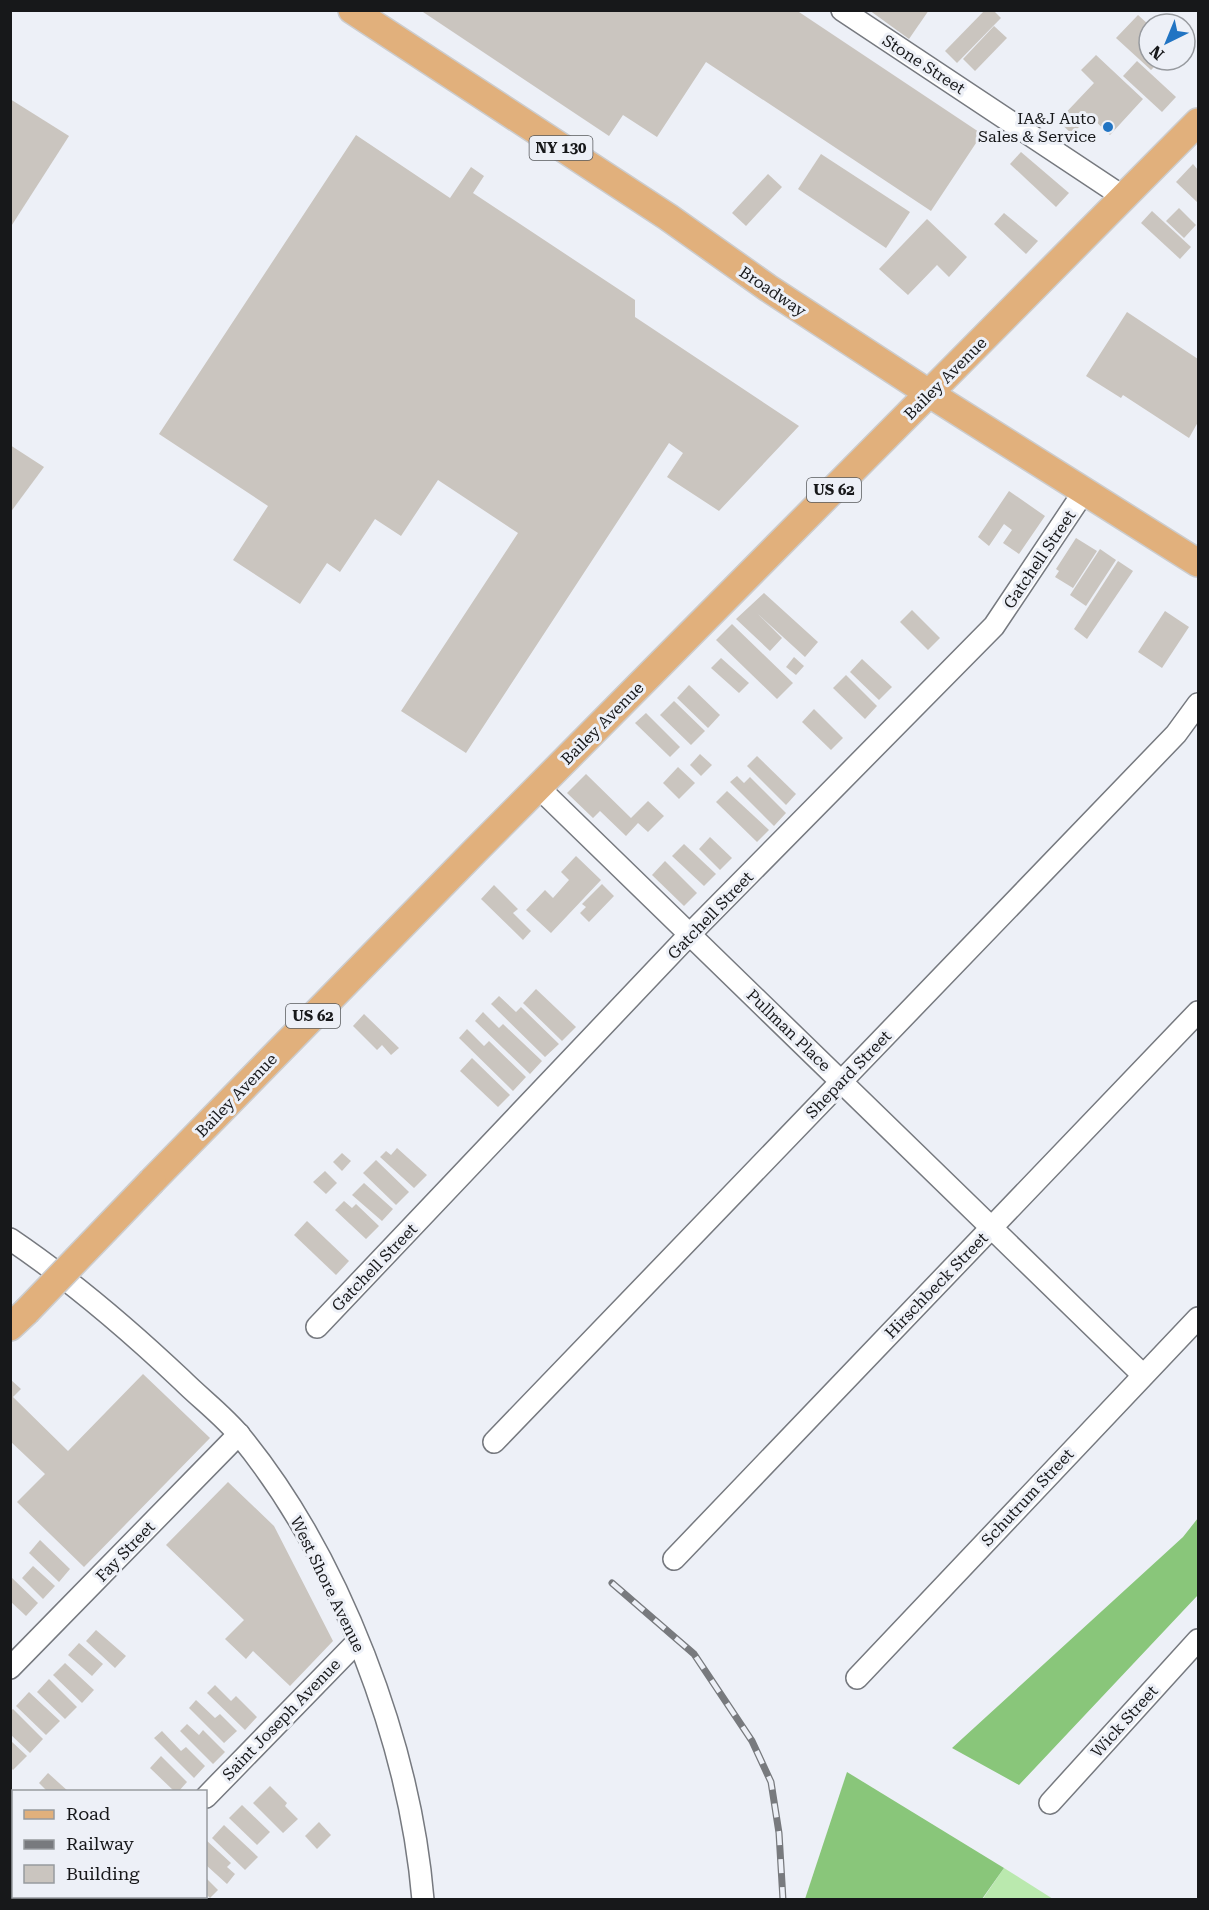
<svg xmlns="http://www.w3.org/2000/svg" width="1209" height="1910" font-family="'Roboto Serif',serif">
<rect width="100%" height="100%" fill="#edf0f7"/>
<!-- green -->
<path fill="#bae9ae" d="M1004 1868 1053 1899 982 1900Z"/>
<!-- forest -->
<g fill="#89c67a">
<path d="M1198 1518V1595L1019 1785 952 1748 1183 1537Z"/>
<path d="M847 1772 1004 1868 982 1899H805Z"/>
</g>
<!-- building -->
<g fill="#cac5bf">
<path d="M420 10H796L982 134 931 211 706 62 657 137 623 115 609 136Z"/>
<path d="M869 10H929L909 39Z"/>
<path d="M985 10H993L1001 18 957 63 945 51Z"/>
<path d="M1138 15 1149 25V60H1161L1151 70 1116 38Z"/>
<path d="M994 26 1007 38 975 71 963 59Z"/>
<path d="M1096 55 1143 99 1110 135 1090 116 1072 134 1058 121 1094 83 1081 70Z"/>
<path d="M1137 61 1176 97 1162 112 1123 76Z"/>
<path d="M10 99 69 136 10 228Z"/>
<path d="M356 135 450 198 471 167 484 176 473 193 635 300V317L799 426 719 511 667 477 683 453 669 443 466 753 401 711 518 533 438 480 401 536 375 519 340 572 327 563 300 604 233 560 268 506 159 434Z"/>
<path d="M1021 152 1069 193 1056 207 1010 164Z"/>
<path d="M821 154 910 212 886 248 798 189Z"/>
<path d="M1193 164 1198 170V203L1176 182Z"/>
<path d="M768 174 782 187 746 226 732 213Z"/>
<path d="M1179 208 1196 225 1184 238 1166 221Z"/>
<path d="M1152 211 1191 247 1180 259 1141 223Z"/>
<path d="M1004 213 1038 241 1026 254 994 224Z"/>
<path d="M927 219 967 257 949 277 937 265 908 295 879 269Z"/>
<path d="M1127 312 1198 359V422L1189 438 1123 395 1121 398 1086 376Z"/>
<path d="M10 445 44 467 10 513Z"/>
<path d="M1009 491 1045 516 1019 554 1003 543 1012 530 1004 524 989 546 978 537Z"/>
<path d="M1076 538 1097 551 1073 588 1055 577 1059 571 1056 569Z"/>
<path d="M1100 549 1116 560 1086 606 1070 595Z"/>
<path d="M1118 561 1133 571 1087 639 1074 629Z"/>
<path d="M764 593 818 642 805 657 758 614 782 638 770 651 736 619Z"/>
<path d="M912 610 940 638 928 650 900 622Z"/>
<path d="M1165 611 1189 627 1162 668 1138 652Z"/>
<path d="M732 624 793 683 777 699 716 640Z"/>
<path d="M794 657 804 666 796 675 786 667Z"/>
<path d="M721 658 749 683 739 693 711 668Z"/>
<path d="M862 659 892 687 879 700 850 672Z"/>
<path d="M846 675 877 706 865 719 833 688Z"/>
<path d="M689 685 720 715 708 728 677 698Z"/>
<path d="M674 701 705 731 691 745 660 715Z"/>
<path d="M814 709 843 738 831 750 802 722Z"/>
<path d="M646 713 680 747 670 757 635 723Z"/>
<path d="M700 754 712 765 701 776 690 765Z"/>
<path d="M757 756 796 794 786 805 747 766Z"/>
<path d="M678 767 695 783 679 799 663 783Z"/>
<path d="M586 774 631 818 648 801 664 816 648 832 638 823 626 836 600 811 593 818 567 793Z"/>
<path d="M737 776 744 783 750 777 786 813 774 826 730 782Z"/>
<path d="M727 791 769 830 757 842 716 802Z"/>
<path d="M710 837 732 858 720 870 699 849Z"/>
<path d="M684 844 716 874 704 886 672 856Z"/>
<path d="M576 856 601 880 551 933 526 910 545 890 553 898 569 880 561 872Z"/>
<path d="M665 861 697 893 684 906 652 875Z"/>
<path d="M602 884 614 896 589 922 580 913 586 907 582 904Z"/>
<path d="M494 885 518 909 513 913 531 931 523 940 481 899Z"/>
<path d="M536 989 576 1027 562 1041 523 1003Z"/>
<path d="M499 996 516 1012 521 1007 559 1044 545 1057 491 1004Z"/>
<path d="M483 1012 499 1028 503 1024 542 1061 530 1074 475 1021Z"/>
<path d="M364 1014 399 1048 391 1055 382 1045 377 1050 353 1026Z"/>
<path d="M467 1029 484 1046 489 1041 526 1077 513 1091 459 1038Z"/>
<path d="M472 1058 510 1095 498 1107 460 1071Z"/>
<path d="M397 1148 427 1175 414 1188 380 1157 386 1151 391 1155Z"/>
<path d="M342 1153 351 1161 342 1171 333 1162Z"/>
<path d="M376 1160 409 1192 396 1205 363 1173Z"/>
<path d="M325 1171 337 1183 326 1194 313 1182Z"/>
<path d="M364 1183 393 1209 382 1221 352 1195Z"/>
<path d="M344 1201 352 1208 356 1204 379 1226 366 1239 335 1210Z"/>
<path d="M307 1221 349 1261 336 1275 294 1235Z"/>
<path d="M143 1374 210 1438 84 1567 17 1502 45 1474 10 1441V1379L21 1389 13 1397 68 1451Z"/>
<path d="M228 1482 274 1526 333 1641 290 1686 253 1651 246 1659 225 1639 244 1620 166 1545Z"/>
<path d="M40 1540 70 1569 59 1582 29 1553Z"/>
<path d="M33 1566 55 1586 43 1599 22 1578Z"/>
<path d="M10 1576 38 1603 26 1616 10 1601Z"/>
<path d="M96 1630 126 1656 115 1668 86 1641Z"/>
<path d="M79 1643 103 1664 92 1676 68 1655Z"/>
<path d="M65 1663 94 1690 82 1703 53 1675Z"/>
<path d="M49 1679 77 1707 65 1719 37 1692Z"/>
<path d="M215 1685 231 1701 236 1696 257 1717 245 1730 207 1693Z"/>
<path d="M29 1692 60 1721 46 1735 16 1706Z"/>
<path d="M196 1700 215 1718 220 1714 237 1731 224 1743 189 1708Z"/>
<path d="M13 1709 43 1739 30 1753 10 1734V1711Z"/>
<path d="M187 1724 199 1735 203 1730 225 1752 213 1764 180 1731Z"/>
<path d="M162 1731 181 1751 186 1747 205 1766 194 1778 154 1738Z"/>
<path d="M10 1740 27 1756 13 1770 10 1767Z"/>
<path d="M161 1756 187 1782 178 1792H175L150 1768Z"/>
<path d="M48 1773 69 1792H48L39 1783Z"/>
<path d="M270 1786 287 1803 285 1806 298 1819 283 1833 253 1803Z"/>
<path d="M242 1805 270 1832 257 1845 229 1818Z"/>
<path d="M319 1822 331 1835 317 1849 305 1836Z"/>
<path d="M224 1825 258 1857 245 1870 212 1838Z"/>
<path d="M206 1840 231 1863 227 1867 235 1874 227 1884 206 1865Z"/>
<path d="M206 1878 218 1890 210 1898 206 1894Z"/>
<path d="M160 1896H185L188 1900H163Z"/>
</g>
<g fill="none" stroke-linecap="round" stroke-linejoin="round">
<!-- minor casing -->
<g stroke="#76797f" stroke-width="24">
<g id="minor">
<path d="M842 10 1125 198"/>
<path d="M538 787 1143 1375"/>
<path d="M10 1239C72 1281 128 1329 182 1380 201 1399 224 1416 241 1437 340 1558 410 1744 423 1900"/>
<path d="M317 1327 690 934 994 626 1085 490"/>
<path d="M494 1442 1176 734 1198 704"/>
<path d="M674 1559 1198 1012"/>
<path d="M10 1668 239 1434"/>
<path d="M857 1678 1198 1318"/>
<path d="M206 1797 357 1642"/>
<path d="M1050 1803 1198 1640"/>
<path d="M105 1900 108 1896"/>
</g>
</g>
<!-- major casing -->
<g stroke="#cccccd" stroke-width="30">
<g id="major">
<path d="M352 10 668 217 768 288 930 394 1198 563"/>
<path d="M152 1181 475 851 1198 122"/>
<path d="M10 1327 26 1312"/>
</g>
</g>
<!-- minor -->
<use href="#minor" stroke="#fff" stroke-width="21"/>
<!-- major -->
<use href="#major" stroke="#e1b07c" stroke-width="27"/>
<!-- rail casing -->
<g stroke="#787a7e" stroke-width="7">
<path id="rail" d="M612 1583 694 1654 752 1741 771 1782 779 1833 783 1900"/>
</g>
<!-- rail -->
<use href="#rail" stroke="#edf0f7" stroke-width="4.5" stroke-dasharray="14" stroke-linecap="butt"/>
<!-- major-bridge casing -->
<g stroke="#cccccd" stroke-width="30" stroke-linecap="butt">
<path id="major-bridge" d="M26 1312 152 1181"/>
</g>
<!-- major-bridge -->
<use href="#major-bridge" stroke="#e1b07c" stroke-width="27"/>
</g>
<!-- markers -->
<circle fill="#2174c3" stroke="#edf0f7" stroke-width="2" cx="1108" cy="127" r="6"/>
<g text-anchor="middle" stroke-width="6" stroke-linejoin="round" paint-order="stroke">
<!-- shield labels -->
<g fill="#edf0f7" stroke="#57595c" stroke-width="1.5">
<rect x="529.5" y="136" width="63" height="24" rx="4.5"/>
<rect x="807" y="478" width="54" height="24" rx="4.5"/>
<rect x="286" y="1004" width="54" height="24" rx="4.5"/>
</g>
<g font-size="15" font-weight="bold" fill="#17181a">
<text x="561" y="153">NY 130</text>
<text x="834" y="495">US 62</text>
<text x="313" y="1021">US 62</text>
</g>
<!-- street labels -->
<g font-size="16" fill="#17181a" stroke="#edf0f7">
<text transform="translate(924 64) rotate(33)" y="6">Stone Street</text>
<text transform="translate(773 291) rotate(34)" y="6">Broadway</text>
<text transform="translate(945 378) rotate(-45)" y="6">Bailey Avenue</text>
<text transform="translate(1039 559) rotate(-56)" y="6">Gatchell Street</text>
<text transform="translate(602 723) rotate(-45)" y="6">Bailey Avenue</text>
<text transform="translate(710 915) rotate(-46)" y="6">Gatchell Street</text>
<text transform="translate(789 1030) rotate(44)" y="6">Pullman Place</text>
<text transform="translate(848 1074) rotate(-46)" y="6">Shepard Street</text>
<text transform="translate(236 1095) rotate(-46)" y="6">Bailey Avenue</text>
<text transform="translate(374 1267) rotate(-46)" y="6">Gatchell Street</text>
<text transform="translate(936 1285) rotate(-46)" y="6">Hirschbeck Street</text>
<text transform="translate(1027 1497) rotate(-47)" y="6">Schutrum Street</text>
<text transform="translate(125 1551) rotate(-46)" y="6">Fay Street</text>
<text transform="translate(328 1584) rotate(64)" y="6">West Shore Avenue</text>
<text transform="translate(281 1719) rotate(-46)" y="6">Saint Joseph Avenue</text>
<text transform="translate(1124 1721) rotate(-48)" y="6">Wick Street</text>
</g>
<!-- poi labels -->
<g font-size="16" fill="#17181a" stroke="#edf0f7" text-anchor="end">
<text x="1096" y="124">IA&amp;J Auto<tspan x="1096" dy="18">Sales &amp; Service</tspan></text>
</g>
</g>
<!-- border -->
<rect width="1209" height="1910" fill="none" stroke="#17181a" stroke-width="24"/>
<!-- legend -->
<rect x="12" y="1790" width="195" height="108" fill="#edf0f7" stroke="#979a9f" stroke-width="1.5"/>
<rect x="24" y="1810" width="30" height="9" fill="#e1b07c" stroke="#979a9f" stroke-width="1.5"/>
<text x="66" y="1820" font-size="18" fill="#17181a">Road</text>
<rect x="24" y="1840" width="30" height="9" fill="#787a7e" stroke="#979a9f" stroke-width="1.5"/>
<text x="66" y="1850" font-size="18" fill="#17181a">Railway</text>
<rect x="24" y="1865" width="30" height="18" fill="#cac5bf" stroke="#979a9f" stroke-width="1.5"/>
<text x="66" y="1880" font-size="18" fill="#17181a">Building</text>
<!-- north arrow -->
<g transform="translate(1167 42) rotate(223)"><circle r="28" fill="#edf0f7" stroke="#979a9f" stroke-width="1.5"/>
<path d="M0-4.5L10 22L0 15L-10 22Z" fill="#2174c3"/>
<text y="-9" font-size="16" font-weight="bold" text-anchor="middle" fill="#17181a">N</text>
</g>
</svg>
